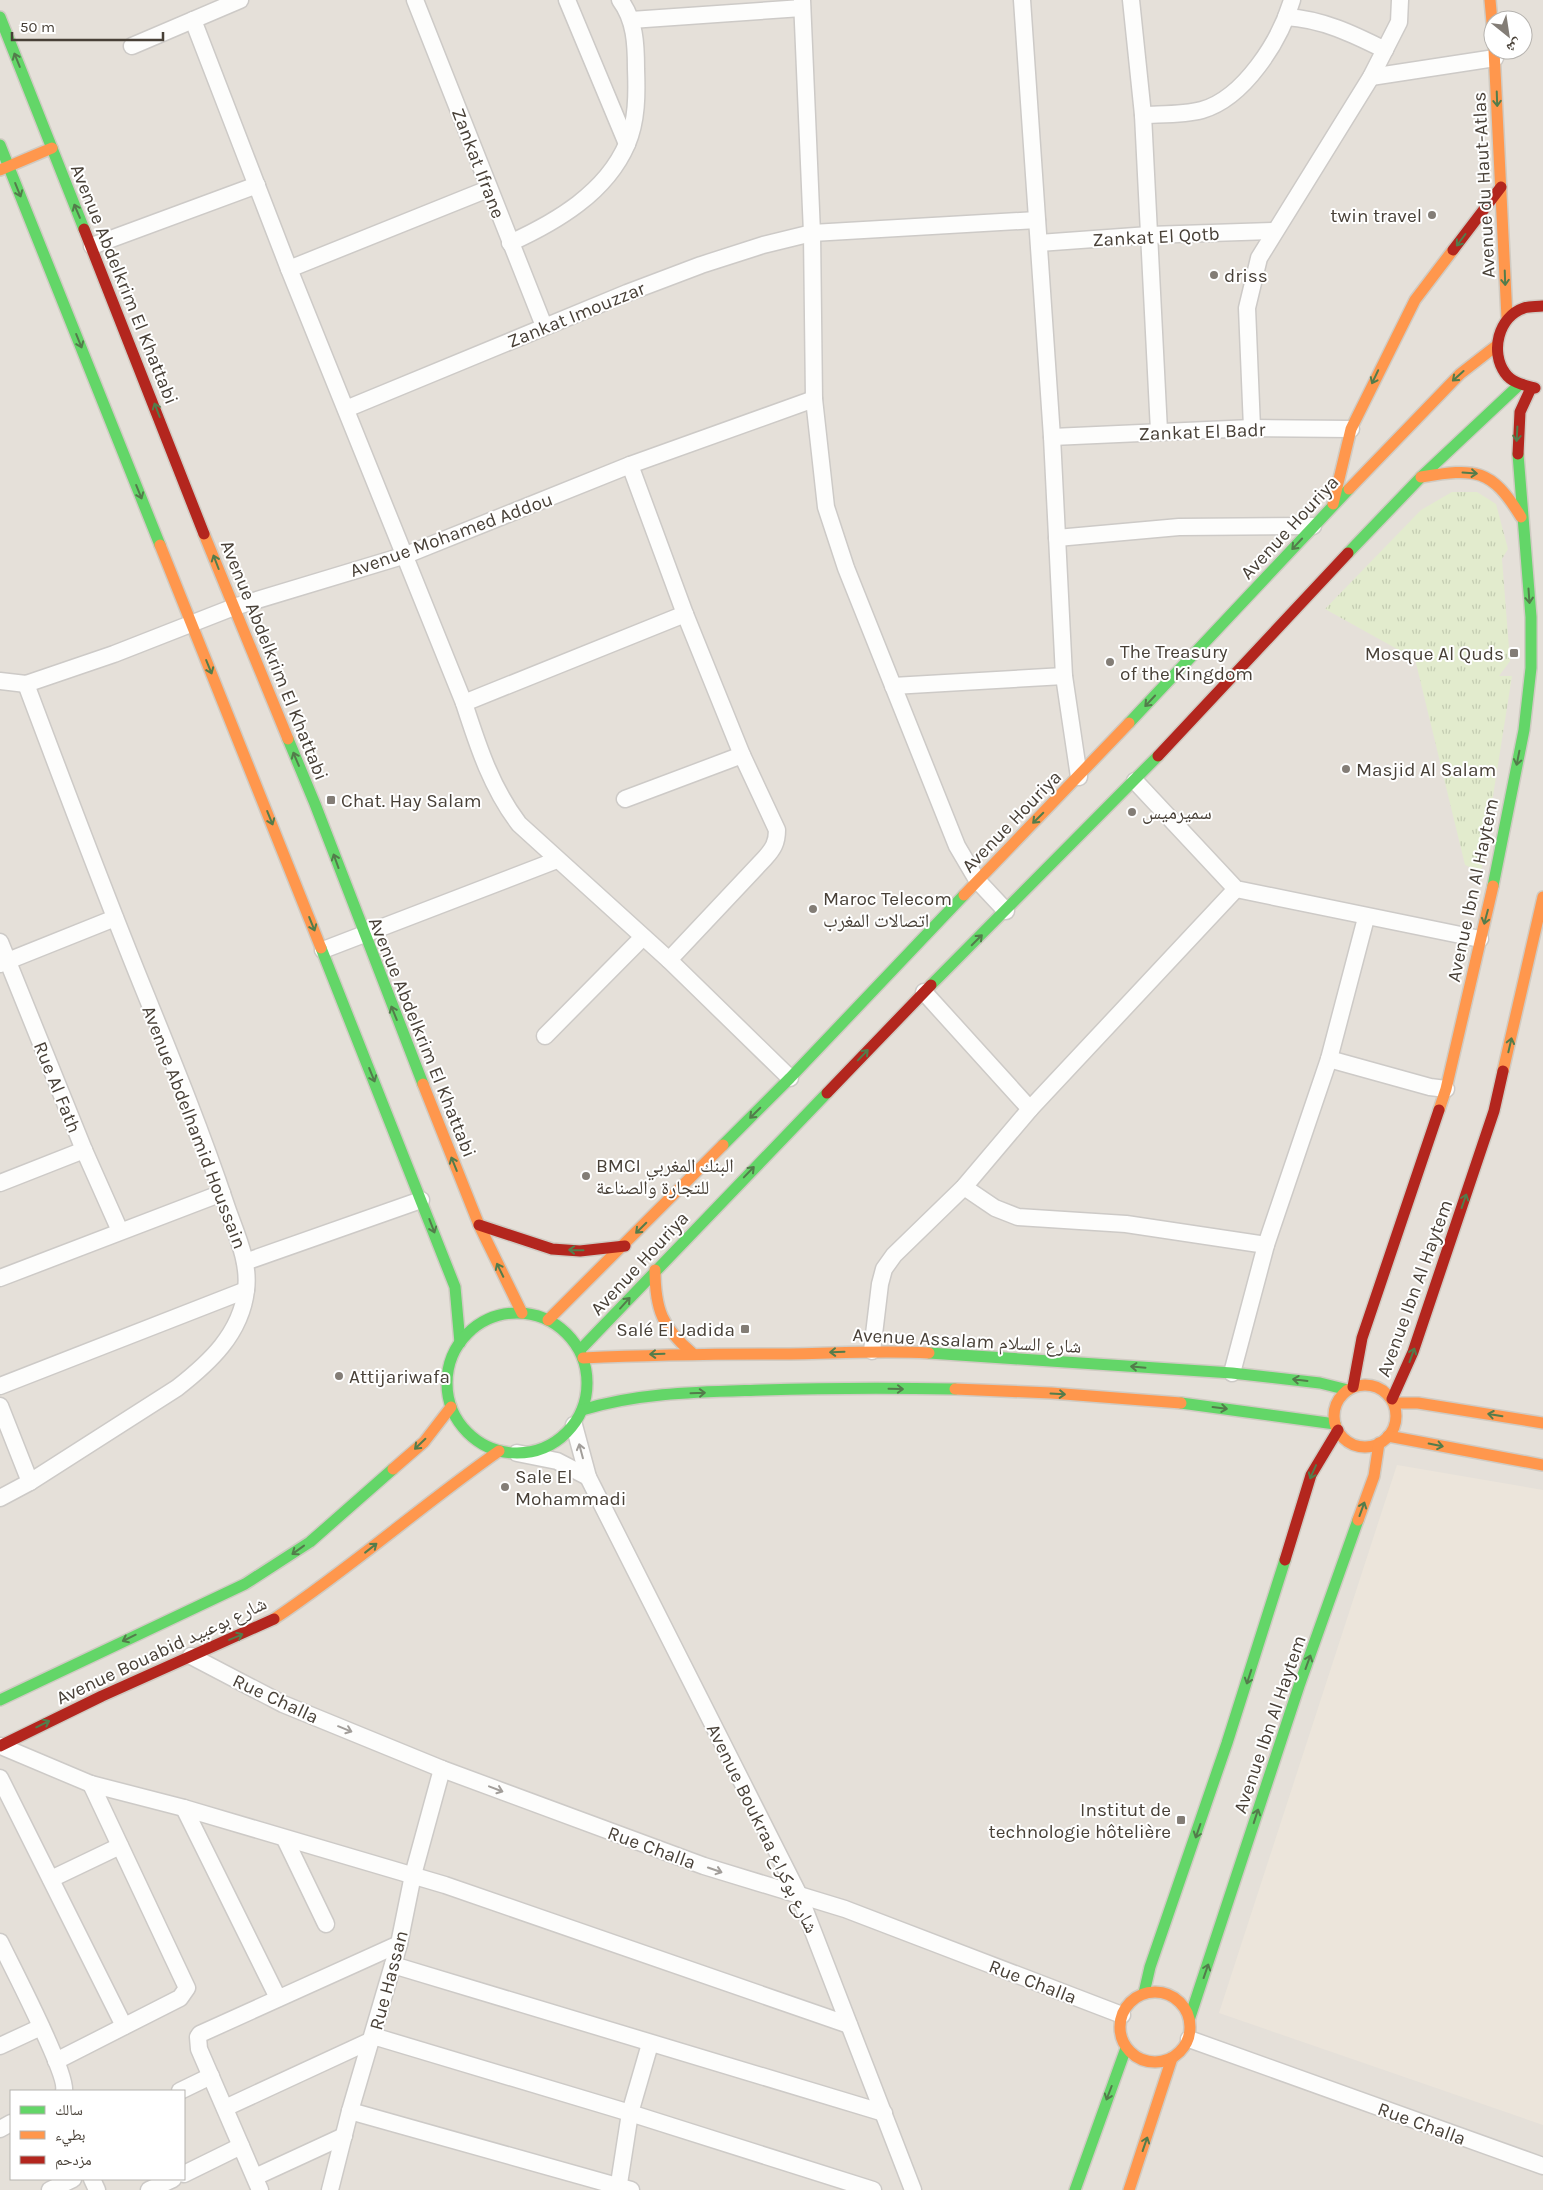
<svg xmlns="http://www.w3.org/2000/svg" width="1543" height="2190" font-family="Karla,'Noto Naskh Arabic',sans-serif">
<defs>
<pattern id="grass-tufts" width="24" height="20" patternUnits="userSpaceOnUse" patternTransform="scale(1.25)"><rect width="24" height="20" fill="#e2ebcd"/><path d="M3 7l-1-3M5 7V3M7 7l1-3M15 17l-1-3M17 17v-4M19 17l1-3" fill="none" stroke="#c3cbb1"/></pattern>
</defs>
<rect width="100%" height="100%" fill="#f1efec"/>
<!-- residential -->
<path fill="#e5e0d9" fill-rule="evenodd" d="M0 0H1543V2190H0ZM1493 20H1523V50H1493ZM11 2091H184V2179H11Z"/>
<!-- education -->
<path fill="#ece5db" d="M1397 1465 1543 1490V2125L1219 2013Z"/>
<!-- grass -->
<path fill="url(#grass-tufts)" d="M1452 492H1477L1496 504 1508 549 1502 559 1510 661 1499 676H1512L1481 872 1465 865 1415 659 1325 609 1421 510Z"/>
<g fill="none" stroke-linecap="round" stroke-linejoin="round">
<!-- street casing -->
<g stroke="#cdcac7" stroke-width="19">
<g id="street">
<path d="M415 0 544 326"/>
<path d="M567 0 627 144"/>
<path d="M802 0 812 233 814 399 826 507 846 568 957 846 977 880 1006 911"/>
<path d="M1022 0 1052 437 1064 676 1079 777"/>
<path d="M1131 0 1143 115 1159 431"/>
<path d="M1286 17C1322 19 1353 34 1385 50"/>
<path d="M193 20 289 269 464 703C478 746 491 787 519 824L669 960 790 1078"/>
<path d="M631 20 802 8"/>
<path d="M132 46 240 0"/>
<path d="M1371 77 1495 58"/>
<path d="M1143 115C1162 114 1184 115 1202 110 1244 98 1280 41 1292 0"/>
<path d="M510 243C556 222 606 193 627 144 637 121 637 94 636 69 636 44 635 20 620 0"/>
<path d="M1039 243 1149 235 1274 231"/>
<path d="M92 246 257 185"/>
<path d="M289 269 488 189"/>
<path d="M346 409 627 293 701 265 763 245 812 233 1037 220"/>
<path d="M1252 428 1247 308 1259 258 1371 77 1399 22 1400 0"/>
<path d="M1052 437 1252 428 1351 429"/>
<path d="M630 465 685 614 742 755 777 830C777 843 773 849 765 858L669 960"/>
<path d="M1057 538 1179 527 1313 526"/>
<path d="M0 681 26 684 114 654 234 607 406 555 630 465 814 399"/>
<path d="M893 686 1064 676"/>
<path d="M464 703 685 614"/>
<path d="M1135 781 1236 889 1480 939"/>
<path d="M625 799 742 755"/>
<path d="M0 942 84 1150 120 1231"/>
<path d="M323 950 557 860"/>
<path d="M0 964 115 918"/>
<path d="M924 992 1030 1109"/>
<path d="M545 1036 643 937"/>
<path d="M1329 1059 1430 1087 1446 1089"/>
<path d="M0 1183 84 1150"/>
<path d="M964 1187 995 1208 1018 1217 1126 1224 1266 1245"/>
<path d="M245 1262 421 1200"/>
<path d="M0 1278 222 1193"/>
<path d="M872 1351 880 1284 884 1269 894 1255 964 1187 1030 1109 1236 889"/>
<path d="M1232 1373 1266 1245 1329 1059 1366 918"/>
<path d="M0 1386 246 1290"/>
<path d="M0 1406 30 1482"/>
<path d="M574 1425 588 1477 799 1895 913 2190"/>
<path d="M517 1453 557 1461 588 1477"/>
<path d="M0 1498 30 1482 177 1388C209 1363 241 1334 246 1290 250 1261 235 1232 226 1205 202 1133 174 1064 146 995 104 892 65 788 26 684"/>
<path d="M191 1656 283 1704 442 1769 704 1866 845 1909 1122 2015"/>
<path d="M1 1746 91 1784 184 1808 445 1885 849 2025"/>
<path d="M0 1778 124 2026"/>
<path d="M184 1808 278 1998"/>
<path d="M285 1839 326 1924"/>
<path d="M51 1879 120 1846"/>
<path d="M0 1942C11 1965 68 2074 64 2091"/>
<path d="M393 1965 884 2113"/>
<path d="M373 2036 630 2113 873 2190"/>
<path d="M1189 2039 1543 2166"/>
<path d="M0 2046 41 2027"/>
<path d="M56 2061 180 1998 187 1988 91 1784"/>
<path d="M180 2091 211 2076"/>
<path d="M225 2108 372 2040"/>
<path d="M350 2111 631 2190"/>
<path d="M0 2129 11 2123"/>
<path d="M184 2174 241 2146"/>
<path d="M255 2177 344 2136"/>
<path d="M92 2179 97 2190"/>
<path d="M50 2190 73 2179"/>
<path d="M149 2190 173 2179"/>
<path d="M260 2190 199 2049 198 2037 200 2034 399 1944"/>
<path d="M330 2190 350 2111 399 1944 413 1875 442 1769"/>
<path d="M618 2190 630 2113 650 2044"/>
</g>
</g>
<!-- fast casing -->
<g stroke="#d0cbc3" stroke-width="14">
<g id="fast">
<path d="M0 17 84 229"/>
<path d="M0 145 160 545"/>
<path d="M1348 553 1421 477 1519 385"/>
<path d="M1129 723 1349 489"/>
<path d="M288 739 315 804 423 1084"/>
<path d="M1493 886 1524 730 1531 668V617L1518 454"/>
<path d="M321 948 455 1287 460 1343"/>
<path d="M931 985 1158 756"/>
<path d="M723 1145 790 1078 964 895"/>
<circle cx="517" cy="1383" r="70"/>
<path d="M580 1350 827 1093"/>
<path d="M929 1353 1232 1373 1320 1383 1348 1390"/>
<path d="M1181 1403 1335 1424"/>
<path d="M582 1410C641 1392 702 1392 763 1390 827 1388 891 1388 955 1389"/>
<path d="M0 1700 245 1584 310 1542 393 1469"/>
<path d="M1144 1993 1150 1967 1227 1743 1285 1560"/>
<path d="M1190 2017 1299 1686 1358 1520"/>
<path d="M1075 2190 1126 2048"/>
</g>
</g>
<!-- slow casing -->
<g stroke="#d0cbc3" stroke-width="14">
<g id="slow">
<path d="M1490 0 1493 33"/>
<path d="M1494 50 1507 318"/>
<path d="M0 170 52 148"/>
<path d="M1421 477C1476 468 1491 468 1521 517"/>
<path d="M1349 489 1460 374 1496 346"/>
<path d="M1333 504 1351 429 1415 300 1453 250"/>
<path d="M204 534 288 739"/>
<path d="M160 545 321 948"/>
<path d="M964 895 1129 723"/>
<path d="M1503 1071 1543 897"/>
<path d="M423 1084 479 1225 522 1313"/>
<path d="M1439 1110 1446 1089 1493 886"/>
<path d="M655 1270C655 1309 662 1327 692 1353"/>
<path d="M548 1320 723 1145"/>
<path d="M583 1358C647 1355 710 1354 773 1354 825 1354 877 1350 929 1353"/>
<circle cx="1365" cy="1416" r="31"/>
<path d="M955 1389 1051 1393 1181 1403"/>
<path d="M1394 1403H1418L1543 1423"/>
<path d="M1388 1436 1543 1465"/>
<path d="M393 1469 424 1442 451 1407"/>
<path d="M1358 1520 1374 1476 1379 1443"/>
<path d="M274 1619C352 1567 422 1505 499 1451"/>
<circle cx="1155" cy="2027" r="35"/>
<path d="M1129 2190 1172 2058"/>
</g>
</g>
<!-- jam casing -->
<g stroke="#d0cbc3" stroke-width="14">
<g id="jam">
<path d="M84 229 204 534"/>
<path d="M1453 250 1501 187"/>
<path d="M1535 388C1524 385 1512 383 1505 373 1490 352 1498 317 1524 308 1529 306 1537 307 1543 306"/>
<path d="M1518 454 1520 412 1531 388"/>
<path d="M1158 756 1348 553"/>
<path d="M827 1093 931 985"/>
<path d="M479 1225 552 1249 580 1251 625 1246"/>
<path d="M1353 1387 1362 1338 1439 1110"/>
<path d="M1392 1399 1413 1352 1494 1111 1503 1071"/>
<path d="M1285 1560 1311 1475 1338 1430"/>
<path d="M0 1746 102 1696 274 1619"/>
</g>
</g>
<!-- street -->
<use href="#street" stroke="#fdfdfc" stroke-width="16"/>
<!-- fast -->
<use href="#fast" stroke="#63d668" stroke-width="11"/>
<!-- slow -->
<use href="#slow" stroke="#ff974d" stroke-width="11"/>
<!-- jam -->
<use href="#jam" stroke="#b3261e" stroke-width="11"/>
</g>
<!-- one-way arrows -->
<defs><path id="oneway-shaft" d="M-6 0H5M1.5-3L5.5 0L1.5 3" fill="none" stroke-width="1.6" stroke-linecap="round" stroke-linejoin="round" transform="scale(1.25)"/></defs>
<g stroke="#537c4b">
<use href="#oneway-shaft" transform="translate(17 60) rotate(-112)"/>
<use href="#oneway-shaft" transform="translate(1497 99) rotate(88)"/>
<use href="#oneway-shaft" transform="translate(18 190) rotate(68)"/>
<use href="#oneway-shaft" transform="translate(77 211) rotate(-113)"/>
<use href="#oneway-shaft" transform="translate(1461 240) rotate(127)"/>
<use href="#oneway-shaft" transform="translate(1505 278) rotate(88)"/>
<use href="#oneway-shaft" transform="translate(79 341) rotate(68)"/>
<use href="#oneway-shaft" transform="translate(1458 376) rotate(138)"/>
<use href="#oneway-shaft" transform="translate(1375 377) rotate(115)"/>
<use href="#oneway-shaft" transform="translate(157 410) rotate(-111)"/>
<use href="#oneway-shaft" transform="translate(1517 434) rotate(93)"/>
<use href="#oneway-shaft" transform="translate(1470 473) rotate(4)"/>
<use href="#oneway-shaft" transform="translate(139 492) rotate(68)"/>
<use href="#oneway-shaft" transform="translate(1297 544) rotate(133)"/>
<use href="#oneway-shaft" transform="translate(216 562) rotate(-111)"/>
<use href="#oneway-shaft" transform="translate(1529 596) rotate(86)"/>
<use href="#oneway-shaft" transform="translate(209 667) rotate(68)"/>
<use href="#oneway-shaft" transform="translate(1150 701) rotate(133)"/>
<use href="#oneway-shaft" transform="translate(1518 758) rotate(101)"/>
<use href="#oneway-shaft" transform="translate(296 759) rotate(-113)"/>
<use href="#oneway-shaft" transform="translate(270 818) rotate(68)"/>
<use href="#oneway-shaft" transform="translate(1038 818) rotate(135)"/>
<use href="#oneway-shaft" transform="translate(336 861) rotate(-110)"/>
<use href="#oneway-shaft" transform="translate(1486 917) rotate(105)"/>
<use href="#oneway-shaft" transform="translate(312 924) rotate(68)"/>
<use href="#oneway-shaft" transform="translate(977 940) rotate(-45)"/>
<use href="#oneway-shaft" transform="translate(394 1013) rotate(-112)"/>
<use href="#oneway-shaft" transform="translate(1510 1045) rotate(-77)"/>
<use href="#oneway-shaft" transform="translate(863 1055) rotate(-46)"/>
<use href="#oneway-shaft" transform="translate(372 1075) rotate(68)"/>
<use href="#oneway-shaft" transform="translate(755 1113) rotate(135)"/>
<use href="#oneway-shaft" transform="translate(454 1164) rotate(-112)"/>
<use href="#oneway-shaft" transform="translate(749 1172) rotate(-46)"/>
<use href="#oneway-shaft" transform="translate(1464 1201) rotate(-71)"/>
<use href="#oneway-shaft" transform="translate(432 1226) rotate(69)"/>
<use href="#oneway-shaft" transform="translate(641 1228) rotate(135)"/>
<use href="#oneway-shaft" transform="translate(576 1250) rotate(-179)"/>
<use href="#oneway-shaft" transform="translate(500 1270) rotate(-116)"/>
<use href="#oneway-shaft" transform="translate(625 1303) rotate(-48)"/>
<use href="#oneway-shaft" transform="translate(837 1352) rotate(178)"/>
<use href="#oneway-shaft" transform="translate(657 1354) rotate(178)"/>
<use href="#oneway-shaft" transform="translate(1412 1355) rotate(-70)"/>
<use href="#oneway-shaft" transform="translate(1138 1367) rotate(-175)"/>
<use href="#oneway-shaft" transform="translate(1300 1380) rotate(-173)"/>
<use href="#oneway-shaft" transform="translate(896 1389) rotate(1)"/>
<use href="#oneway-shaft" transform="translate(698 1393) rotate(-2)"/>
<use href="#oneway-shaft" transform="translate(1058 1394) rotate(3)"/>
<use href="#oneway-shaft" transform="translate(1220 1408) rotate(7)"/>
<use href="#oneway-shaft" transform="translate(1495 1415) rotate(-171)"/>
<use href="#oneway-shaft" transform="translate(420 1444) rotate(136)"/>
<use href="#oneway-shaft" transform="translate(1436 1445) rotate(11)"/>
<use href="#oneway-shaft" transform="translate(1313 1472) rotate(114)"/>
<use href="#oneway-shaft" transform="translate(1362 1509) rotate(-70)"/>
<use href="#oneway-shaft" transform="translate(371 1548) rotate(-38)"/>
<use href="#oneway-shaft" transform="translate(298 1550) rotate(144)"/>
<use href="#oneway-shaft" transform="translate(236 1637) rotate(-23)"/>
<use href="#oneway-shaft" transform="translate(129 1638) rotate(154)"/>
<use href="#oneway-shaft" transform="translate(1308 1662) rotate(-70)"/>
<use href="#oneway-shaft" transform="translate(1249 1677) rotate(108)"/>
<use href="#oneway-shaft" transform="translate(43 1724) rotate(-26)"/>
<use href="#oneway-shaft" transform="translate(1256 1816) rotate(-72)"/>
<use href="#oneway-shaft" transform="translate(1198 1831) rotate(109)"/>
<use href="#oneway-shaft" transform="translate(1206 1971) rotate(-71)"/>
<use href="#oneway-shaft" transform="translate(1109 2093) rotate(111)"/>
<use href="#oneway-shaft" transform="translate(1145 2144) rotate(-71)"/>
</g>
<g stroke="#a29e9a">
<use href="#oneway-shaft" transform="translate(581 1451) rotate(-105)"/>
<use href="#oneway-shaft" transform="translate(345 1729) rotate(22)"/>
<use href="#oneway-shaft" transform="translate(496 1789) rotate(21)"/>
<use href="#oneway-shaft" transform="translate(715 1870) rotate(19)"/>
</g>
<!-- markers -->
<g fill="#837d76" stroke="#fff" stroke-width="2">
<circle cx="1432" cy="215" r="5"/>
<circle cx="1214" cy="275" r="5"/>
<rect x="1509" y="648" width="10" height="10" rx="2.5"/>
<circle cx="1110" cy="662" r="5"/>
<circle cx="1346" cy="769" r="5"/>
<rect x="326" y="795" width="10" height="10" rx="2.5"/>
<circle cx="1132" cy="812" r="5"/>
<circle cx="813" cy="909" r="5"/>
<circle cx="586" cy="1176" r="5"/>
<rect x="740" y="1324" width="10" height="10" rx="2.5"/>
<circle cx="339" cy="1376" r="5"/>
<circle cx="505" cy="1487" r="5"/>
<rect x="1176" y="1815" width="10" height="10" rx="2.5"/>
</g>
<g text-anchor="middle" stroke-width="4" stroke-linejoin="round" paint-order="stroke">
<!-- street labels -->
<g font-size="19" fill="#484037" stroke="#fff">
<text transform="translate(479 163) rotate(69)" y="7">Zankat Ifrane</text>
<text transform="translate(1483 185) rotate(-93)" y="7">Avenue du Haut-Atlas</text>
<text transform="translate(1156 236) rotate(-3)" y="7">Zankat El Qotb</text>
<text transform="translate(125 284) rotate(68)" y="7">Avenue Abdelkrim El Khattabi</text>
<text transform="translate(576 314) rotate(-22)" y="7">Zankat Imouzzar</text>
<text transform="translate(1202 431) rotate(-2)" y="7">Zankat El Badr</text>
<text transform="translate(1289 527) rotate(-47)" y="7">Avenue Houriya</text>
<text transform="translate(451 534) rotate(-20)" y="7">Avenue Mohamed Addou</text>
<text transform="translate(275 660) rotate(68)" y="7">Avenue Abdelkrim El Khattabi</text>
<text transform="translate(1011 821) rotate(-46)" y="7">Avenue Houriya</text>
<text transform="translate(1472 890) rotate(-78)" y="7">Avenue Ibn Al Haytem</text>
<text transform="translate(423 1037) rotate(68)" y="7">Avenue Abdelkrim El Khattabi</text>
<text transform="translate(58 1087) rotate(68)" y="7">Rue Al Fath</text>
<text transform="translate(195 1127) rotate(69)" y="7">Avenue Abdelhamid Houssain</text>
<text transform="translate(639 1263) rotate(-47)" y="7">Avenue Houriya</text>
<text transform="translate(1414 1288) rotate(-70)" y="7">Avenue Ibn Al Haytem</text>
<text transform="translate(967 1340) rotate(3)" y="7">Avenue Assalam شارع السلام</text>
<text transform="translate(161 1650) rotate(-25)" y="7">Avenue Bouabid شارع بوعبيد</text>
<text transform="translate(276 1698) rotate(25)" y="7">Rue Challa</text>
<text transform="translate(1269 1724) rotate(-71)" y="7">Avenue Ibn Al Haytem</text>
<text transform="translate(763 1828) rotate(64)" y="7">Avenue Boukraa شارع بوكراع</text>
<text transform="translate(652 1847) rotate(20)" y="7">Rue Challa</text>
<text transform="translate(388 1980) rotate(-75)" y="7">Rue Hassan</text>
<text transform="translate(1033 1981) rotate(21)" y="7">Rue Challa</text>
<text transform="translate(1422 2123) rotate(20)" y="7">Rue Challa</text>
</g>
<!-- poi labels -->
<g font-size="19" fill="#484037" stroke="#fff" text-anchor="start">
<text x="1422" y="222" text-anchor="end">twin travel</text>
<text x="1224" y="282">driss</text>
<text x="1120" y="658">The Treasury<tspan x="1120" dy="22">of the Kingdom</tspan></text>
<text x="1504" y="660" text-anchor="end">Mosque Al Quds</text>
<text x="1356" y="776">Masjid Al Salam</text>
<text x="341" y="807">Chat. Hay Salam</text>
<text x="1142" y="819">سميرميس</text>
<text x="823" y="905">Maroc Telecom<tspan x="823" dy="22">اتصالات المغرب</tspan></text>
<text x="596" y="1172">BMCI البنك المغربي<tspan x="596" dy="22">للتجارة والصناعة</tspan></text>
<text x="735" y="1336" text-anchor="end">Salé El Jadida</text>
<text x="349" y="1383">Attijariwafa</text>
<text x="515" y="1483">Sale El<tspan x="515" dy="22">Mohammadi</tspan></text>
<text x="1171" y="1816" text-anchor="end">Institut de<tspan x="1171" dy="22">technologie hôtelière</tspan></text>
</g>
</g>
<!-- legend -->
<rect x="10" y="2090" width="175" height="90" fill="#ffffff" stroke="#b6b3af"/>
<rect x="20" y="2106" width="25" height="8" fill="#63d668" stroke="#b6b3af"/>
<text x="55" y="2115" font-size="15" fill="#484037">سالك</text>
<rect x="20" y="2131" width="25" height="8" fill="#ff974d" stroke="#b6b3af"/>
<text x="55" y="2140" font-size="15" fill="#484037">بطيء</text>
<rect x="20" y="2156" width="25" height="8" fill="#b3261e" stroke="#b6b3af"/>
<text x="55" y="2165" font-size="15" fill="#484037">مزدحم</text>
<!-- north arrow -->
<g transform="translate(1508 35) rotate(150)"><circle r="24" fill="#ffffff" stroke="#b6b3af"/>
<path d="M0-4L9 19L0 12L-9 19Z" fill="#837d76"/>
<text y="-8" font-size="14" font-weight="bold" text-anchor="middle" fill="#484037">ش</text>
</g>
<!-- scale -->
<path d="M12 32v8h151v-8" fill="none" stroke="#484037" stroke-width="2.5"/>
<text x="20" y="32" font-size="15" fill="#484037" stroke="#ffffff" stroke-width="4" paint-order="stroke">50 m</text>
</svg>
